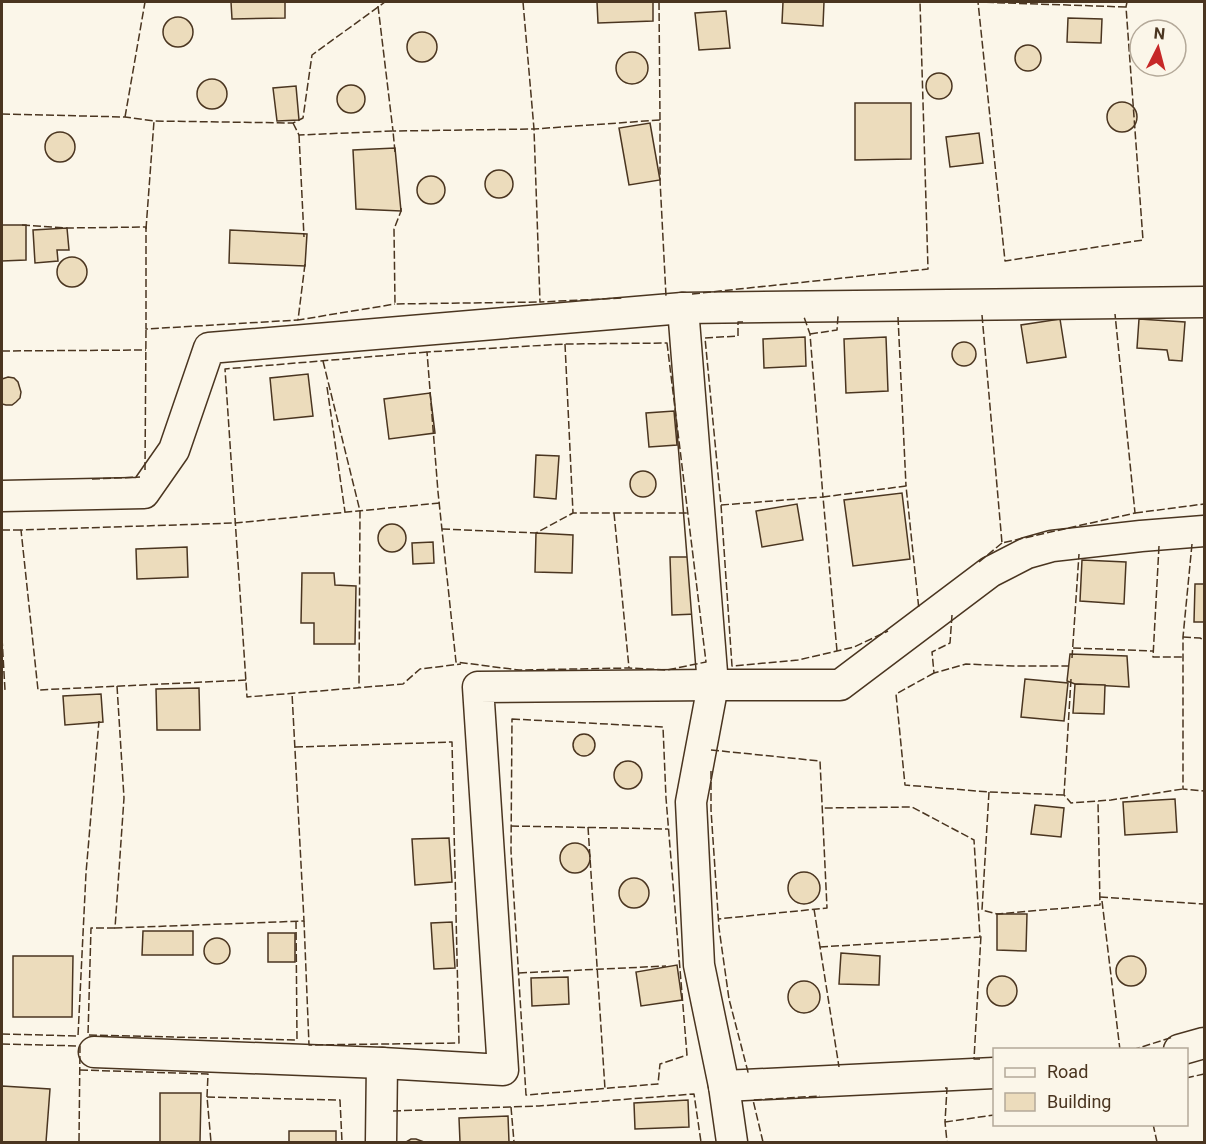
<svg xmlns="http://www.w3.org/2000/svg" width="1206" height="1144" font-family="Roboto,sans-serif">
<rect width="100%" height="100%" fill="#fbf6e9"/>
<!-- building -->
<g fill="#ecdcbc" stroke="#4a3520" stroke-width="1.5">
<path d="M231 2H285V18L232 19Z"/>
<path d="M597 2H653V21L598 23Z"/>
<path d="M783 2H824L823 26 782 23Z"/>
<path d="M726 11 730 48 699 50 695 13Z"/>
<circle cx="178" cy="32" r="15"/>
<path d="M1068 18 1102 19 1101 43 1067 42Z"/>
<circle cx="422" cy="47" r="15"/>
<circle cx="1028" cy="58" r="13"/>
<circle cx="632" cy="68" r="16"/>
<circle cx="939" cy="86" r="13"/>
<circle cx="212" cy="94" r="15"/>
<circle cx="351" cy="99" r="14"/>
<path d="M296 86 299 120 277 121 273 88Z"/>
<circle cx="1122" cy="117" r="15"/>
<path d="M855 103H911V159L855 160Z"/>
<path d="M650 123 660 180 629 185 619 128Z"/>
<circle cx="60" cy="147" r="15"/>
<path d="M979 133 983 163 950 167 946 137Z"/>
<path d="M395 148 401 211 356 209 353 150Z"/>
<circle cx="499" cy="184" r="14"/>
<circle cx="431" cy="190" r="14"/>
<path d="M2 225H26V260L2 261Z"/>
<path d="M67 228 69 250H57L58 261 35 263 33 230Z"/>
<path d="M230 230 307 234 305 266 229 263Z"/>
<circle cx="72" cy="272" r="15"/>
<path d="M1060 319 1066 357 1027 363 1021 325Z"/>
<path d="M1139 319 1185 322 1182 361 1169 360 1167 350 1137 348Z"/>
<path d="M805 337 806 366 764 368 763 339Z"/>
<path d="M886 337 888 391 846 393 844 339Z"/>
<circle cx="964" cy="354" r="12"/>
<path d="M308 374 313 416 274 420 270 378Z"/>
<path d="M8 377 14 378 18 382 21 392 20 398 16 402 12 405H6L2 404V379Z"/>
<path d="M430 393 435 433 389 439 384 399Z"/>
<path d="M674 411 677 445 649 447 646 413Z"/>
<path d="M536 455 559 456 556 499 534 497Z"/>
<circle cx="643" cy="484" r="13"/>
<path d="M902 493 910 559 853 566 844 500Z"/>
<path d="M797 504 803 540 762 547 756 511Z"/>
<circle cx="392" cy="538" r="14"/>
<path d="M536 533 573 535 572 573 535 572Z"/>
<path d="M433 542 434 563 413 564 412 543Z"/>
<path d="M187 547 188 577 137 579 136 549Z"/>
<path d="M670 557H693L696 614 672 615Z"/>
<path d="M1082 560 1126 562 1124 604 1080 601Z"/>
<path d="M302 573H334L335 585 356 586 355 644H314V623H301Z"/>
<path d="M1195 584H1204V622H1194Z"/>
<path d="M1070 654 1127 656 1129 687 1075 684 1067 681Z"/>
<path d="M1025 679 1068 683 1064 721 1021 717Z"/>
<path d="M1075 684 1105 685 1104 714 1073 713Z"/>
<path d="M199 688 200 730H157L156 689Z"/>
<path d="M101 694 103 722 65 725 63 696Z"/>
<circle cx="584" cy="745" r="11"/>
<circle cx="628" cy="775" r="14"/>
<path d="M1175 799 1177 832 1125 835 1123 802Z"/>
<path d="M1035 805 1064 808 1061 837 1031 834Z"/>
<path d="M449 838 452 882 415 885 412 839Z"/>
<circle cx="575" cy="858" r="15"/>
<circle cx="804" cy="888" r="16"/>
<circle cx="634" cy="893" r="15"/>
<path d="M997 914H1027L1026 951 997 950Z"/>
<path d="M452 922 455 968 434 969 431 923Z"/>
<path d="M143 931H193V955H142Z"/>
<rect x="268" y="933" width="27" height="29"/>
<circle cx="217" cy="951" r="13"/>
<path d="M841 953 880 956 879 985 839 984Z"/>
<circle cx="1131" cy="971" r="15"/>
<path d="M13 956H73L72 1017H13Z"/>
<path d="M677 965 682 1000 641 1006 636 972Z"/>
<circle cx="1002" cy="991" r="15"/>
<path d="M568 977 569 1004 532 1006 531 978Z"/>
<circle cx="804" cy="997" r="16"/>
<path d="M2 1086 50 1089 46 1142H2Z"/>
<path d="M160 1093H201L200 1142H160Z"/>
<path d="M688 1100 689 1127 635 1129 634 1103Z"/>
<path d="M508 1116 509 1142H460L459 1118Z"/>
<rect x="289" y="1131" width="47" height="11"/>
<path d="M411 1139H416L424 1142H406Z"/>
</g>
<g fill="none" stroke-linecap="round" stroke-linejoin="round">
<!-- street casing -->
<g stroke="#4a3520" stroke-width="33">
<g id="street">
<path d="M683 308 713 685 691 802 699 965 724 1086 732 1142"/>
<path d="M2 496 144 493 174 450 209 348 683 308 1204 302"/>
<path d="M1179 1050 1204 1043"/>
<path d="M94 1052 382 1063 503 1070 478 687 713 685H840L990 572 1027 553 1052 546 1141 536 1204 531"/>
<path d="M724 1086 994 1073"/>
<path d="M381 1142 382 1063"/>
</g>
</g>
<!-- street -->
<use href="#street" stroke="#fbf6e9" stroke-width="30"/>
<!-- fence -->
<g stroke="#4a3520" stroke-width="1.5" stroke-dasharray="8 3" stroke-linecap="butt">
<path d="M523 2 534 129 540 302 623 298"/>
<path d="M659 2 660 120"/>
<path d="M378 6 393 131 534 129 660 120V180L666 296"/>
<path d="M1126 7 978 2 1005 261 1143 240 1126 7 1127 2"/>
<path d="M2 114 125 117 154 121 293 123 303 118 312 55 385 2"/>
<path d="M125 117 145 2"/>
<path d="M293 123 299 135 393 131 395 152"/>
<path d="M299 135 304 237"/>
<path d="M401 208V211L394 229 395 304 540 302"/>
<path d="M22 225 67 228 146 227V329L298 320"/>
<path d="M146 229 154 121"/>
<path d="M305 264 298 320 395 304"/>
<path d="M692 294 928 269 920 2"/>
<path d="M982 315 1002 543 1135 513 1115 314"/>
<path d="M898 317 906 486"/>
<path d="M743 322H738V336L705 338 721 505 732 666 798 660 854 647 888 631"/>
<path d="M810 334 837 330 838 316"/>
<path d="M667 343 706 662 667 670 629 668 519 670 456 662 438 492 427 352 565 344Z"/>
<path d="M565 344 573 513H688"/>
<path d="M2 351 146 350"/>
<path d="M427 352 225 369 247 697 403 684 420 669 461 664"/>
<path d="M323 361 360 511 359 688"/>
<path d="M327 387 345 512"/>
<path d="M145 470 146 329"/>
<path d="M92 479 140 477"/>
<path d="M721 505 823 497 810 334 804 317"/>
<path d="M614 513 629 668"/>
<path d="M1135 513 1204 504"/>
<path d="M442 529 536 533 573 513"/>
<path d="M2 530H22"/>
<path d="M1192 544 1183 637V789L1204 791"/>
<path d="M1159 546 1153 657H1182"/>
<path d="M979 562 1002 543"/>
<path d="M952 615 950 643 932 652 934 673 966 664 1013 666H1068"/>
<path d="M1183 637 1200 638 1204 640"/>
<path d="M2 638 5 690H2"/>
<path d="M1073 648 1153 651"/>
<path d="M837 651 823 497 906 486 919 610"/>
<path d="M1072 658 1079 554"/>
<path d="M934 673 896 694 905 785 989 792 1064 795"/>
<path d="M1071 679 1064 795 1071 803 1111 800 1183 789"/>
<path d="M246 680 38 690 21 530 235 523 440 503"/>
<path d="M117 686 124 798 115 928 304 921 292 693"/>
<path d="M512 719 663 727 666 798 687 1055 660 1064 658 1084 526 1095 511 851Z"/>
<path d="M295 747 452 742 459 1043 309 1045 304 921"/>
<path d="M711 750 820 761 827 908 718 919"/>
<path d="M711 771V810L719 928 729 999 748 1072H750"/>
<path d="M989 792 982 910 997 914 1100 905 1098 801"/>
<path d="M511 826 668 829"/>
<path d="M588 827 605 1089"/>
<path d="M1100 897 1204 904"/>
<path d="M1102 901 1120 1050"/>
<path d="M814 909 839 1067"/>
<path d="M115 928H91L88 1035 297 1040 296 921"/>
<path d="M820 947 980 937 974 840 912 807 822 808"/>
<path d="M519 973 666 966"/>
<path d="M2 1034 78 1036 86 873 99 721"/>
<path d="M2 1044 80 1046 79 1142"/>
<path d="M1132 1050 1173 1037"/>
<path d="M980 1059H974L981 935"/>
<path d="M80 1070 208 1074 207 1097 211 1142"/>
<path d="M1186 1078 1204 1074"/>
<path d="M945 1088H947L945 1122 947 1142"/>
<path d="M207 1097 340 1100 342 1142"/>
<path d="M511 1107 514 1142"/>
<path d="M393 1111 539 1106 694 1094 701 1142"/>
<path d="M945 1122 994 1115"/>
<path d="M1153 1124 1157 1142"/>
<path d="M763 1142 753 1100 820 1096"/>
</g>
</g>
<!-- border -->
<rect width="1206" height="1144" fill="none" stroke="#4a3520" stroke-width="6"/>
<!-- legend -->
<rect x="993" y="1048" width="195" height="78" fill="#fbf6e9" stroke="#b4a999" stroke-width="1.5"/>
<rect x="1005" y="1068" width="30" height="9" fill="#fbf6e9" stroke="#b4a999" stroke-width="1.5"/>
<text x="1047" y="1078" font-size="18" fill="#4a3520">Road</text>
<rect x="1005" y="1093" width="30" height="18" fill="#ecdcbc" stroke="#b4a999" stroke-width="1.5"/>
<text x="1047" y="1108" font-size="18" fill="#4a3520">Building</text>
<!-- north arrow -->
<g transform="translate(1158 48) rotate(6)"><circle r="28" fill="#fbf6e9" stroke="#b4a999" stroke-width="1.5"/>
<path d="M0-4.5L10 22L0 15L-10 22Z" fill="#c62828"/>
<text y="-9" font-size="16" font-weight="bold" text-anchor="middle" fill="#4a3520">N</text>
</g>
</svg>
